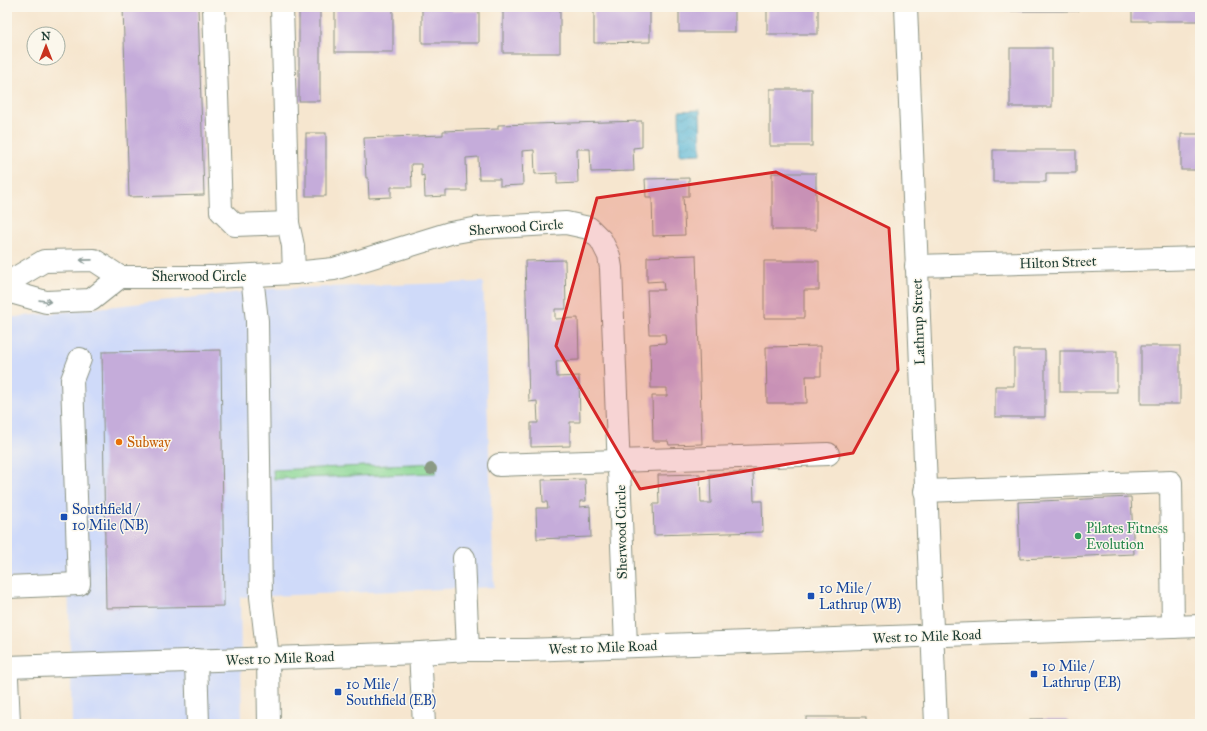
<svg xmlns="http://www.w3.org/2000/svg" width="1207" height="731" font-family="'IM FELL Great Primer',serif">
<defs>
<pattern id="grass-tufts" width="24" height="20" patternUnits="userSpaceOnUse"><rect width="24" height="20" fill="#89d795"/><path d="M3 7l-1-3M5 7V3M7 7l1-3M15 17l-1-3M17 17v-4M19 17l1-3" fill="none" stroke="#76b981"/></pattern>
<pattern id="water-waves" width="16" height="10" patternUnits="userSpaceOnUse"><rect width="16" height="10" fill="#57b5d5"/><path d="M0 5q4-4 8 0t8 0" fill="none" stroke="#4794ae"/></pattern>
</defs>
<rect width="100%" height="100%" fill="#fbf7ec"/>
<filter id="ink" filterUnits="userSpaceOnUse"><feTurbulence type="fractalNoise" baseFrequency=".025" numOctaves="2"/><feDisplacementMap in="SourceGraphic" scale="8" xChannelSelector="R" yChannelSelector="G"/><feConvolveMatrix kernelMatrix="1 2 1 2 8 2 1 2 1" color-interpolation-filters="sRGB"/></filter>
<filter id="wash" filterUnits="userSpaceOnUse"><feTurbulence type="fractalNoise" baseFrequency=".012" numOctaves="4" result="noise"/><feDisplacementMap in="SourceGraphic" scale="16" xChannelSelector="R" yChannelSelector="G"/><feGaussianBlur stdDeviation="0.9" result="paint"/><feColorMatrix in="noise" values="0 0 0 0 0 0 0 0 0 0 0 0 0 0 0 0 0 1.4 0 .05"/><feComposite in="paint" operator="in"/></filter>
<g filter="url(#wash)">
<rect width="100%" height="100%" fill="#f6e6cf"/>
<!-- built -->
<path fill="#cfdaf9" d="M483 282 494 587 240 597 242 724H72L68 578 7 579V318L269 289Z"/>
<!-- grass -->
<path fill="url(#grass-tufts)" stroke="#548a64" d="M436 463V473L274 479 273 470Z"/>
<!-- water -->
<path fill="url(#water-waves)" stroke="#3b7984" d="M700 110 701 154 680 155 679 111Z"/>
<g id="blocks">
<!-- building -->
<g fill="#c5acda">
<path d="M123 7H198L204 195 129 197Z"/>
<rect x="335" y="7" width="58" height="45"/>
<path d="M422 7H452V11H479V43H422Z"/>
<rect x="503" y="7" width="57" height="46"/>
<path d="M594 7H650V42L594 43Z"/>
<rect x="679" y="7" width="56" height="25"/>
<rect x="767" y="7" width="51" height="27"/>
<rect x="1005" y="7" width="73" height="4"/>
<rect x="1132" y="7" width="68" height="14"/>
<rect x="299" y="9" width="21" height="92"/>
<rect x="1010" y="48" width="42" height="59"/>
<rect x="770" y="89" width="42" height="57"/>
<path d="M642 121V147L633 148 634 171 591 172 590 149H577L578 183 557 184V173L535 174 534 150 522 151 523 185 500 186V179H479L478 157 466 158 467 191H446V196L425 197 424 175 421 176V164H411L412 187H391V197L369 198 368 178H366L364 138 443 135V131L498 129V125Z"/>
<rect x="306" y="133" width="20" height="63"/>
<rect x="1181" y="134" width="19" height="36"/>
<path d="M993 150H1076V173H1046V182H993Z"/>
<rect x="772" y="173" width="44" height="57"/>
<path d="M689 178V196H683L685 235 653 236 652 197H646L645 179Z"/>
<path d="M696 255 702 444 669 445 668 441H653L652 396H667V388H651L650 344 666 343 665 334H649L647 290H664L663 281 647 282V257Z"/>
<path d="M565 260 566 309H555V319L578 318 579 360 556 361 557 377 579 376 580 422H570V446L531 447V423H538L537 401 529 402 525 261Z"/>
<path d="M764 261H819V290H804V318H764Z"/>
<path d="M821 346V376H806L807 403H767L766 347Z"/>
<rect x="1141" y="346" width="39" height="58"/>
<path d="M221 350 224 606 106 608 102 352Z"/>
<path d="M1014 350H1045V417H995V386H1014Z"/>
<rect x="1060" y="351" width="57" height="41"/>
<path d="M753 472 754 501H762L763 532 654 535 653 504H659L658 475 700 474 701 503H711L710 474Z"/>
<path d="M585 479 586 501H580V507L590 506 591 537 537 539 536 508H548L547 502H543L542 480Z"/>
<path d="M1131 497 1134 554 1020 559 1018 502Z"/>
<rect x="806" y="717" width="60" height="7"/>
<rect x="1030" y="719" width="37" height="5"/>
</g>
</g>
</g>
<g filter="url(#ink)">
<use href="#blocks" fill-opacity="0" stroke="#8a9282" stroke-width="1"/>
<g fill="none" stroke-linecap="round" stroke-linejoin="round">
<!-- minor casing -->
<g stroke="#8a9282" stroke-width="24">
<g id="minor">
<path d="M214 7 221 211 235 225 288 223"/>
<path d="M282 7 288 223 293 246 294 273"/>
<path d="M906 7 936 724"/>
<path d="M916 266 1200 258"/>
<path d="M252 276 257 321 261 597 268 658 269 724"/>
<path d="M7 283 44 261 94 260 120 277H213L294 273 334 269 450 233 479 228 566 223 589 228 601 240 609 256 611 268 626 646"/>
<path d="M7 291 46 302 91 300 120 277"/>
<path d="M499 465 828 454"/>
<path d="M925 491 1171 482 1173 627"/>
<path d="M464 558 468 650"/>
<path d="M7 587 79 584 72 380 80 359"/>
<path d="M420 653 424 724"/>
<path d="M196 660 198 724"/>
</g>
</g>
<!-- major casing -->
<g stroke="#8a9282" stroke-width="24">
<g id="major">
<path d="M7 667 420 653 468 650H526L1200 626"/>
<path d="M7 678 9 724"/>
</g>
</g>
<!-- minor -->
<use href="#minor" stroke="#fff" stroke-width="22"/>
<!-- major -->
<use href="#major" stroke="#fff" stroke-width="22"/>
</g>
<!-- trees -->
<circle fill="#8b9a84" cx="431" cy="469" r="6"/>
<!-- one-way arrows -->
<defs><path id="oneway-shaft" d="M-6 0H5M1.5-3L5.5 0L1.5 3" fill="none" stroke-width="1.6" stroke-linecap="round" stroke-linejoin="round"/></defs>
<g stroke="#8f9e9a">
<use href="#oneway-shaft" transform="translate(86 260) rotate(179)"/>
<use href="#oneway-shaft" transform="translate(45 301) rotate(8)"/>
</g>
</g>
<!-- marked area -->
<path fill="#d62828" fill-opacity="0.2" stroke="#d62828" stroke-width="3" stroke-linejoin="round" d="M776 172 889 228 898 370 853 453 640 489 556 346 597 198Z"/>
<!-- markers -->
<circle fill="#e8710a" stroke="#fbf7ec" stroke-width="1.5" cx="119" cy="442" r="4"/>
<g fill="#1a4fb4" stroke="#fbf7ec" stroke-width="1.5">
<rect x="60" y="513" width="8" height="8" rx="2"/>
<rect x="807" y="592" width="8" height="8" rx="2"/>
<rect x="1030" y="670" width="8" height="8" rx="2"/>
<rect x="334" y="688" width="8" height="8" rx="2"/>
</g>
<circle fill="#2e9e5b" stroke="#fbf7ec" stroke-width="1.5" cx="1078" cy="536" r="4"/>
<g text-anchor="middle" stroke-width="3" stroke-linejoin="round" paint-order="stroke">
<!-- street labels -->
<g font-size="14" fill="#1f3d34" stroke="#fbf7ec">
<text transform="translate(516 227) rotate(-4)" y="5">Sherwood Circle</text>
<text transform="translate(1058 262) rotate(-2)" y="5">Hilton Street</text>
<text x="199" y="281">Sherwood Circle</text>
<text transform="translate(918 322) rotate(-92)" y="5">Lathrup Street</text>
<text transform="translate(621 532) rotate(-91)" y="5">Sherwood Circle</text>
<text transform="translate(927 636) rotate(-2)" y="5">West 10 Mile Road</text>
<text transform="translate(603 647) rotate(-2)" y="5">West 10 Mile Road</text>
<text transform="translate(280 658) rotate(-2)" y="5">West 10 Mile Road</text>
</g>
<!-- food labels -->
<g font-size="14" fill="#c56008" stroke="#fbf7ec" text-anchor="start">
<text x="127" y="447">Subway</text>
</g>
<!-- transit labels -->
<g font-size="14" fill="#164399" stroke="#fbf7ec" text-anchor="start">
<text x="72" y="514">Southfield /<tspan x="72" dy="16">10 Mile (NB)</tspan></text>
<text x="819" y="593">10 Mile /<tspan x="819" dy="16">Lathrup (WB)</tspan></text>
<text x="1042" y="671">10 Mile /<tspan x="1042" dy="16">Lathrup (EB)</tspan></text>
<text x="346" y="689">10 Mile /<tspan x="346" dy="16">Southfield (EB)</tspan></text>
</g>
<!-- leisure labels -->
<g font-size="14" fill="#27864d" stroke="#fbf7ec" text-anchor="start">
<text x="1086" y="533">Pilates Fitness<tspan x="1086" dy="16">Evolution</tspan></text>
</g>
</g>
<!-- margin -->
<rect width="1207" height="731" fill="none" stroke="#fbf7ec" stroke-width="24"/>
<!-- north arrow -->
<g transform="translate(46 46)"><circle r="19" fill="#fbf7ec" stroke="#a3ada2"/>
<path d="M0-3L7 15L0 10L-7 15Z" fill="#c8321e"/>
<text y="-6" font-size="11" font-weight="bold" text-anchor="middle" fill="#1f3d34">N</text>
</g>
</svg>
